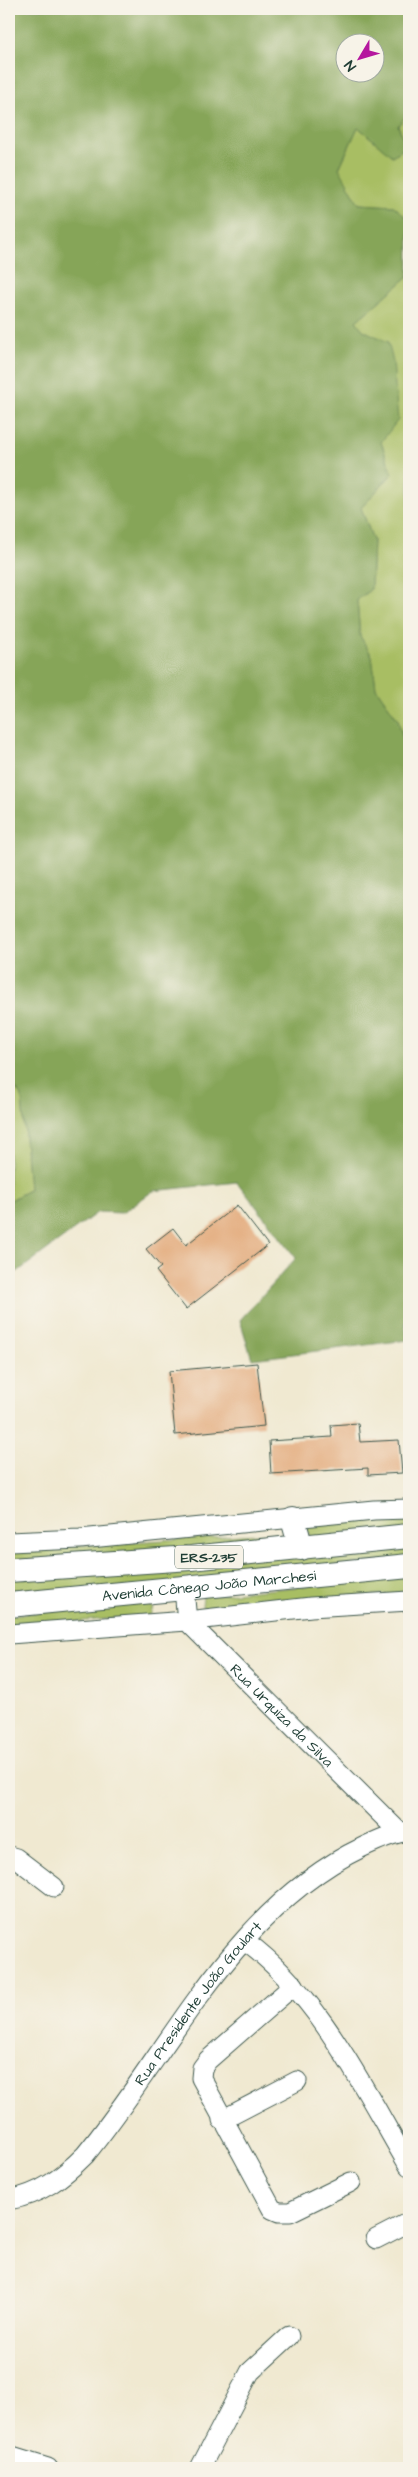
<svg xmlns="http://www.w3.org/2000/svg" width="418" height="2477" font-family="'Architects Daughter',sans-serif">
<rect width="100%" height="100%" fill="#f7f3e8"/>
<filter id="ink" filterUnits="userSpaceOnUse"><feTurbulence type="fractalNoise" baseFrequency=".02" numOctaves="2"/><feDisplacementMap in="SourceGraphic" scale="10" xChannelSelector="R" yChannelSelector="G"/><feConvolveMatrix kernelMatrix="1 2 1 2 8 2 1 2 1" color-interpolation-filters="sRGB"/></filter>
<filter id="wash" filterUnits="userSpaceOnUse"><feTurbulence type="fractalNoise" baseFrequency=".0096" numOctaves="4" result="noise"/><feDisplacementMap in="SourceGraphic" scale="20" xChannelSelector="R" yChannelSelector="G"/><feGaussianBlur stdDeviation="1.12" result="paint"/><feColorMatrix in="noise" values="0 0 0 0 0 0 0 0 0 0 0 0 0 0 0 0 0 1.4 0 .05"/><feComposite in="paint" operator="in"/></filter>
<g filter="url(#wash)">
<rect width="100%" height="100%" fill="#f0e9d1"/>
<!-- green -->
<g fill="#a8be63" stroke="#647e4c">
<path d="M407 111 409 112V220L393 206 359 204 339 169 358 127 392 156 407 147 398 125Z"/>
<path d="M409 276V749L406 750 398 720 376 688 372 656 360 636 357 600 371 589 373 540 361 508 392 474 381 442 388 343 363 330 356 321Z"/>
<path d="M9 1079 22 1097 29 1190 9 1201Z"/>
<path d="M409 1516V1532L311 1542 306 1525Z"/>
<path d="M257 1534H276L279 1542 9 1562V1550Z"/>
<path d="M409 1542V1558L151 1586 9 1592V1580Z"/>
<path d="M409 1576V1592L206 1611 202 1606 203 1596Z"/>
<path d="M145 1603 151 1604 153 1607 151 1614 146 1616 9 1627V1615Z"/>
</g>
<!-- forest -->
<path fill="#86a559" stroke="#527146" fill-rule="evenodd" d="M9 9H409V112L398 126 407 147 392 156 358 127 339 168 359 204 394 206 409 220V276L356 321 363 330 388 342 393 362 398 420 381 442 392 474 361 508 373 540 371 589 357 600 360 636 372 656 376 688 398 720 409 760V1322H405L407 1340 252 1359 240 1320 296 1258 237 1182 153 1191 122 1213 98 1212 9 1278V1201L29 1190 22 1097 9 1079ZM346 42H376V72H346Z"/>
<g id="blocks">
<!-- building -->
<g fill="#e4ae81">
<path d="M237 1205 268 1245 186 1309 156 1271 161 1267 146 1249 173 1228 186 1245Z"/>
<path d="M257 1363 264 1426 175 1435 169 1371Z"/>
<path d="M358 1423 360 1442 399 1440 402 1473 368 1475V1468L271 1474 269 1441 332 1437 331 1425Z"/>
</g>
</g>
</g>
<g filter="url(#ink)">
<use href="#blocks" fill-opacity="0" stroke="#3e574c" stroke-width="1"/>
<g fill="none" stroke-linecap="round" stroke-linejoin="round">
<!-- minor casing -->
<g stroke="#3e574c" stroke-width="21">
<g id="minor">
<path d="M9 1542 80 1539 374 1510 409 1509"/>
<path id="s1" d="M184 1589 187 1621 399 1832"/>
<path d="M9 1634 187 1621 311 1607 409 1601"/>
<path d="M9 1856 16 1858 54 1887"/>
<path d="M245 1941C321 1997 362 2086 409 2166"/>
<path d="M294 1985 208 2060 202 2068 201 2078 272 2209 279 2212H290L351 2182"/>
<path d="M222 2120 297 2081"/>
<path id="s2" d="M9 2200C41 2194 62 2178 85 2155 171 2050 234 1908 363 1847 378 1840 393 1833 409 1831"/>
<path d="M376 2239 409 2222"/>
<path d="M9 2456 48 2468"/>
<path d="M200 2468 250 2372 289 2336"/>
</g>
</g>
<!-- major casing -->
<g stroke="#3e574c" stroke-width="26">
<g id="major">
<path d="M293 1519 301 1548"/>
<path d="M9 1570 191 1558 409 1536"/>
<path id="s3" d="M9 1605 409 1566"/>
</g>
</g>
<!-- minor -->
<use href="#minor" stroke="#fff" stroke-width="19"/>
<!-- major -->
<use href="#major" stroke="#fff" stroke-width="24"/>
</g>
</g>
<g text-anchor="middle" stroke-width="4" stroke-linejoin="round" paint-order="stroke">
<!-- shield labels -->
<rect fill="#f7f3e8" stroke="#60746a" stroke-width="1" x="175" y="1545.5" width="68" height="23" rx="4"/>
<g font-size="14" font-weight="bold" fill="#1f3d34">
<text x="209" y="1562">ERS-235</text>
</g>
<!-- street labels -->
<g font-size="15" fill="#1f3d34" stroke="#f7f3e8">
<text dy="5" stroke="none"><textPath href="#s3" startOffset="201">Avenida Cônego João Marchesi</textPath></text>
<text dy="5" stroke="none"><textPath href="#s1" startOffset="166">Rua Urquiza da Silva</textPath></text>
<text dy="5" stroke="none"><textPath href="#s2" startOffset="279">Rua Presidente João Goulart</textPath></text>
</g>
</g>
<!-- margin -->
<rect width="418" height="2477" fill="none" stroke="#f7f3e8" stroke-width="30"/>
<!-- north arrow -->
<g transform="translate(360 58) rotate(232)"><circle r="24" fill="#f7f3e8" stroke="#a1aaa0"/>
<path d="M0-4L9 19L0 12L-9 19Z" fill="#b5179e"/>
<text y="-8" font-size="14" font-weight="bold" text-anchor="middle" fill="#1f3d34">N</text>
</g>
</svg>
